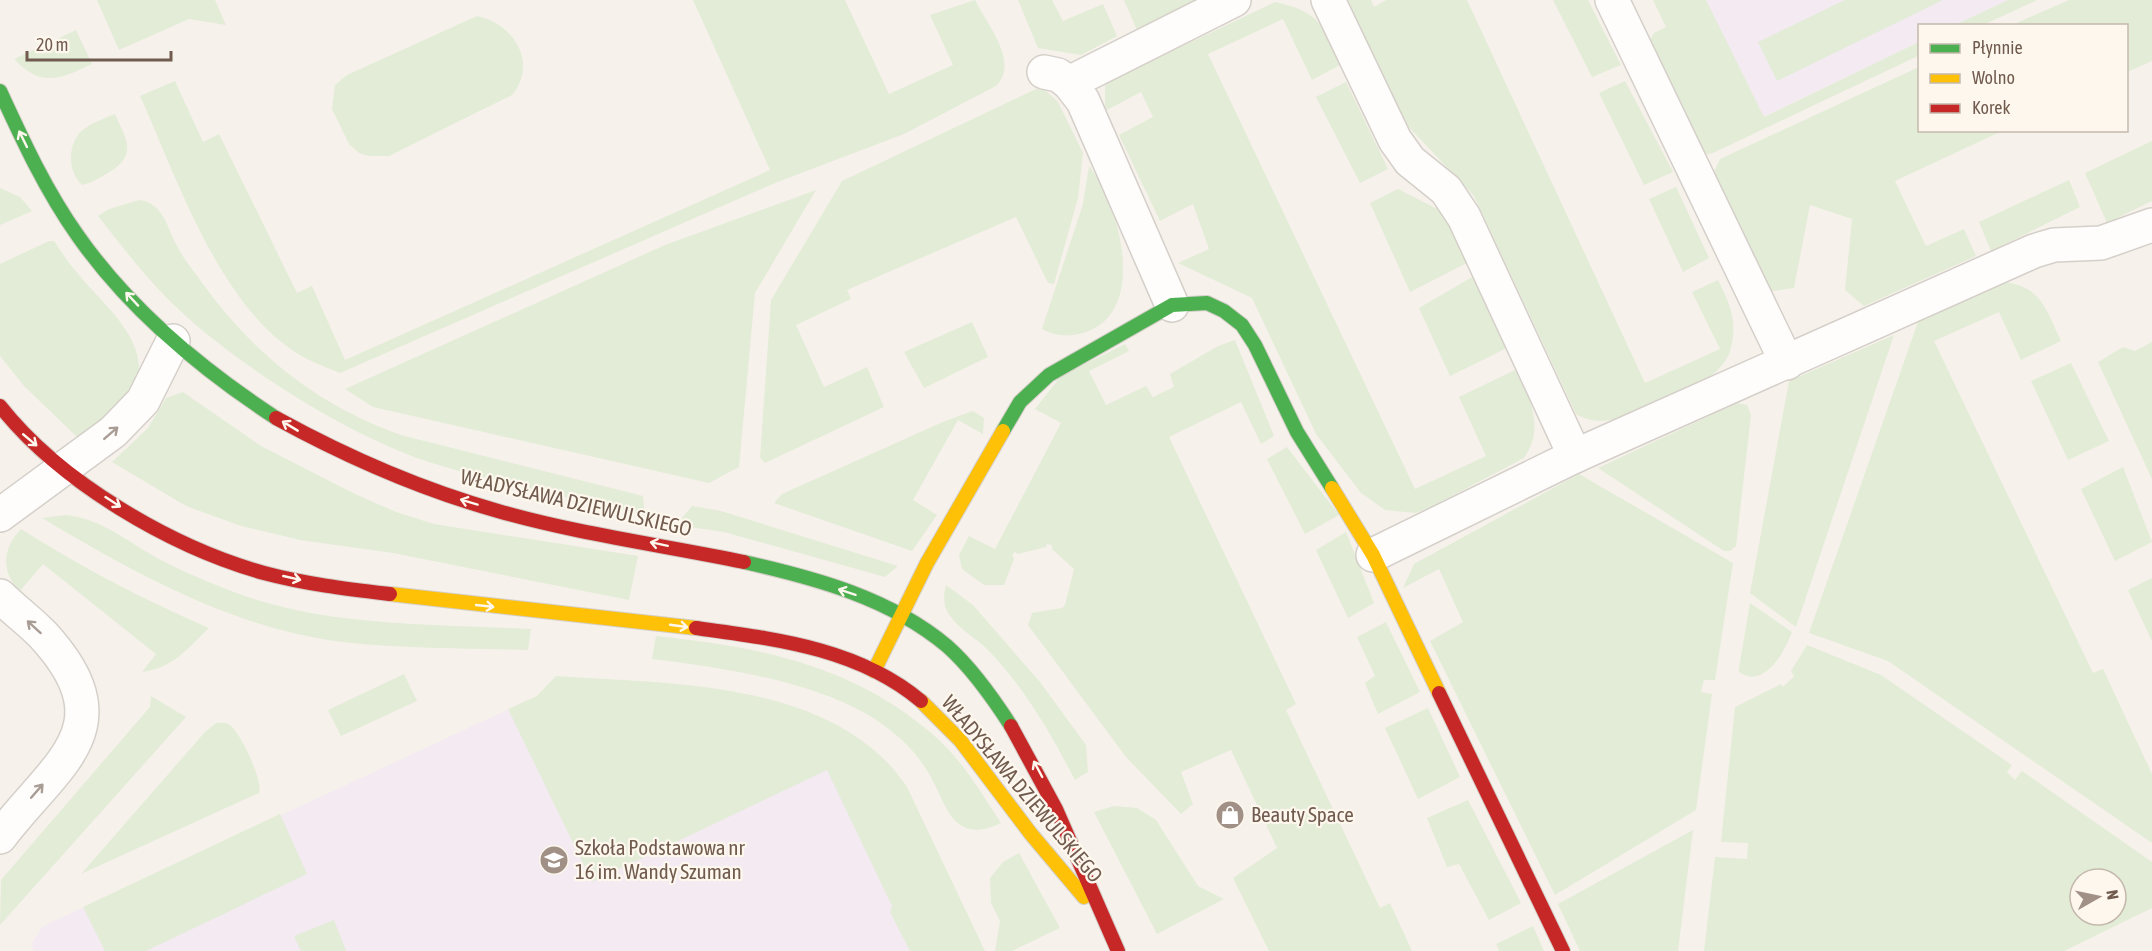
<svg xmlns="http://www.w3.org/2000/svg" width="2152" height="951" font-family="'Asap Condensed',sans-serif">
<rect width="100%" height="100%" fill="#f6f2eb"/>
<!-- education -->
<g fill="#f3eaf2">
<path d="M1706 0H2008L1955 25 1920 26 1919 42 1763 117Z"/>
<path d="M537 696 867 759 969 951H33L32 943 43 926Z"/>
</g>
<!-- green -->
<g fill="#e3ecd7" fill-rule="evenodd">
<path d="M97 0H215L226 25 189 19 119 50Z"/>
<path d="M693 0H845L889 94 953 65 930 15 975 0C987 24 1020 63 996 86L904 134 775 183 340 373C326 367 311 362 298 354 219 305 177 178 140 96L175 81 203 142 219 134 297 293 312 286 345 360 770 170Z"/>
<path d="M1018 0H1052L1063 21 1103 4 1117 36 1081 55 1038 48Z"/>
<path d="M1124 0H1201L1137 30Z"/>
<path d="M1346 0H1371L1374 7 1386 0H1467L1645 383 1720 349 1692 292 1718 280C1731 306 1739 325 1729 354 1726 361 1718 371 1712 375 1694 387 1645 410 1625 417 1609 422 1590 423 1576 414L1474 196 1408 126Z"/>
<path d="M1553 0H1588L1621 65 1592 77Z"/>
<path d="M1653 0H1706L1764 117 1919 42 1920 55 1713 153 1703 155 1648 44 1654 33 1666 27Z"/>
<path d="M1845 0H1943L1777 81 1758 42Z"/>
<path d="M2008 0H2037L1983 25H1955Z"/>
<path d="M2069 0H2152V61L2127 72 2126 26 2012 25Z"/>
<path d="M1275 2C1321 12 1322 25 1342 64L1312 80 1283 19 1208 54 1415 489 1486 456 1459 397 1517 369C1530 399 1545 429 1524 458L1429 508 1415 513 1385 510 1361 493 1316 434 1252 298 1178 263 1209 249 1193 204 1160 221 1119 135 1153 117 1141 92 1105 111V83Z"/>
<path d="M477 16C513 23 539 63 512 95L389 156H369L359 153 349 144 332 109 335 85 347 75Z"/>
<path d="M76 30 92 64C60 79 41 88 14 59L40 47 44 53 58 47 55 40Z"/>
<path d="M1919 67 1920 130 2002 131 1895 181 1926 246 1964 229 1976 256 1864 306 1845 290 1852 219 1810 205 1794 288 1767 292 1719 193 1714 172 1720 159Z"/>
<path d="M1625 81 1673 172 1644 185 1599 93Z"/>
<path d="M1346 82 1388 169 1360 183 1316 97Z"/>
<path d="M1036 89 1045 90 1058 102 1083 153 1078 198 1054 284 1048 283 1016 217 847 290 851 299 796 325 824 387 867 367 884 407 765 463 760 458 771 300 842 181Z"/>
<path d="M115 114C127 141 138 155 108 173 99 178 92 183 82 185 67 171 67 142 84 129 93 122 105 118 115 114Z"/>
<path d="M2152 141V201L2107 223 2085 173Z"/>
<path d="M1089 166C1119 204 1149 310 1086 332 1070 337 1057 337 1042 329L1083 204Z"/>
<path d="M2069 180 2080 207 1991 251 1979 222Z"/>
<path d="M1676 187 1709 258 1683 272 1649 199Z"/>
<path d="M0 188 20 197 32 211 0 225Z"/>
<path d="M1398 189 1443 212 1467 263 1410 292 1370 203Z"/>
<path d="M816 190 755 293 739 467 709 483 373 407 345 389 665 245Z"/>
<path d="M139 200C164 203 167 228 177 246 182 256 189 265 195 273 249 350 312 403 401 435L643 496 645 516C577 499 509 486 442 466 361 443 251 374 188 318 154 288 126 252 98 216L109 209Z"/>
<path d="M49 241H54C62 253 70 265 79 275 104 306 155 344 134 390 125 409 98 423 82 435L76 436 25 387 0 356V264Z"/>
<path d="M1474 276 1507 348 1450 376 1419 308Z"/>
<path d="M2003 282C2042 286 2046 310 2061 341L2021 360 1999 312 1934 341 2093 673 2103 669 2152 774V843L1888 661 1809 633 1919 319Z"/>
<path d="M972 322 988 357 924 388 904 352Z"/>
<path d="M1894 335 1796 627 1750 593 1789 381Z"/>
<path d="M1235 340 1274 436 1261 444 1241 402 1169 437 1296 704 1286 710 1380 908 1390 903 1412 951H1269L1233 878 1277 848 1231 750 1181 772 1193 804 1181 814 1126 757 1028 625 1032 613 1062 608 1065 605 1074 569 1052 549V545L1047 544 1046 547 1018 554 1015 552 1012 555 1014 559 1004 585H984L962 569 959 555 969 536 995 549 1061 423 1035 409 1061 376 1125 344 1129 351 1089 371 1106 405 1146 386 1153 397 1174 387 1170 374 1218 346Z"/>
<path d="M2152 342V479L2098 362 2123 347 2135 351Z"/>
<path d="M2071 363 2109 441 2068 460 2031 381Z"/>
<path d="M183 392 261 446 355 494 396 512 434 524 638 556 629 600 393 553 300 540 241 526 186 506 112 462 148 428 166 398Z"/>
<path d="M1737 403 1747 405 1751 415 1736 546 1730 551H1724L1598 468Z"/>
<path d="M973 411 984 418 983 434 958 420 913 500 937 515 912 551 774 503 782 494 945 421Z"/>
<path d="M1287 447 1339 515 1305 534 1267 459Z"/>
<path d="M2123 467 2152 542 2115 561 2081 489Z"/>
<path d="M1579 474 1733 563 1715 680H1704L1701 692 1712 694 1696 810 1555 895 1430 641 1463 622 1439 569 1403 588 1414 564Z"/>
<path d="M692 506 721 511 898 566 885 577 724 532 676 525Z"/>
<path d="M65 515C101 518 128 542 159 559 188 574 219 587 251 598 340 627 438 624 531 629L528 650C470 648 410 649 351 643 240 632 136 574 42 518Z"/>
<path d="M21 529C81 567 144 600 209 628 187 649 173 668 142 672L156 654 43 564 20 591C0 572 3 547 21 529Z"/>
<path d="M1346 532 1374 603 1348 618 1316 550Z"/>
<path d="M2152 578V641L2128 590Z"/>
<path d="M946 585 973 605 1040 682 1086 745 1088 772 1075 780C1051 734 1024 687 988 650 976 638 960 630 950 616 943 607 943 596 946 585Z"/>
<path d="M1750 603 1792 632C1785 651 1764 690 1739 672V668Z"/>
<path d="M1386 622 1420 692 1378 714 1365 683 1375 676 1357 637Z"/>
<path d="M656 636C762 647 857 666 938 739 964 763 982 794 1001 823 948 848 947 798 924 766 915 752 903 740 890 730 832 683 725 668 652 659Z"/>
<path d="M1807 645 1881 675 2012 765 2007 772 2015 780 2022 771 2152 862V908L2064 951H1704L1715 857 1747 859 1748 843 1721 842 1735 707 1781 684 1783 687 1794 676 1791 671ZM2080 879H2116V915H2080Z"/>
<path d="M404 674 417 701 341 736 328 710Z"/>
<path d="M556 676C672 684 835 680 907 787L985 951H910L890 912 892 906 827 770 592 882 508 709 537 696Z"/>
<path d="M151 696 186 717 0 925 1 880 150 707Z"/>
<path d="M1428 708 1460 777 1418 799 1385 728Z"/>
<path d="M216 723C221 723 225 722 230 725 240 732 264 782 259 793L81 874 205 732Z"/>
<path d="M1468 800 1521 903 1489 920 1459 864 1447 867 1427 818Z"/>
<path d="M1114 806 1137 808 1156 820 1198 886 1224 899 1157 934 1094 812Z"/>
<path d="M280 814 307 874 146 951H105L83 907Z"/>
<path d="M1693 830 1678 951H1580L1558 904Z"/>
<path d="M1019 853 1060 928 1012 951H995L1000 921 991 903 990 878 1003 862Z"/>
<path d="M334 920 346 951H301L294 936Z"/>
<path d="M1533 926 1544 951H1499L1496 944Z"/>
</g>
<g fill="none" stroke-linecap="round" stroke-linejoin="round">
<!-- street casing -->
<g stroke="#d5cfc9" stroke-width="36">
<g id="street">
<path d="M1328 0 1395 140 1410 161 1446 190 1464 217 1575 456"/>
<path d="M1612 0 1787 363"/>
<path d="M1044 72 1058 75 1069 83 1234 0"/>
<path d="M1069 83 1083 101 1172 305"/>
<path d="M0 515 113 432 143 401 173 341"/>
<path d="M1373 555 1575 456 2034 251 2054 245 2101 243 2152 225"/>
<path d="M0 596C14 610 31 622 44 636 127 728 56 763 0 837"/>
</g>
</g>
<!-- fast casing -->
<g stroke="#d4cec8" stroke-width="16">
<g id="fast">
<path d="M0 91C23 141 46 191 78 236 130 310 201 369 276 418"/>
<path d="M1003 431 1020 402 1049 375 1172 305 1207 303 1224 311 1242 325 1255 345 1297 432 1332 488"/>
<path d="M744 562C815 578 890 598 947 646 972 668 993 698 1011 726"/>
</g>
</g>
<!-- slow casing -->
<g stroke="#d4cec8" stroke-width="16">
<g id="slow">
<path d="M1332 488 1373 555 1439 693"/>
<path d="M390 594 696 628"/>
<path d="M874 671 927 563 1003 431"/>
<path d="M921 701 960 740 1031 834 1084 897"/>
</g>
</g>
<!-- jam casing -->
<g stroke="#d4cec8" stroke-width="16">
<g id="jam">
<path d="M0 406C60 482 171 547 264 573 305 584 348 589 390 594"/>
<path d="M276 418C347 457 420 489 498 511 578 534 662 545 744 562"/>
<path d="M696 628C775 639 858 648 921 701"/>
<path d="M1439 693 1563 951"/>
<path d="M1011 726 1056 809 1118 951"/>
</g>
</g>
<!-- street -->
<use href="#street" stroke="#fefdfc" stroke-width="33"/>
<!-- fast -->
<use href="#fast" stroke="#4caf50" stroke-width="14"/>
<!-- slow -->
<use href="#slow" stroke="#ffc107" stroke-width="14"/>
<!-- jam -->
<use href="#jam" stroke="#c62828" stroke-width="14"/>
</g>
<!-- one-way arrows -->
<defs><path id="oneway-shaft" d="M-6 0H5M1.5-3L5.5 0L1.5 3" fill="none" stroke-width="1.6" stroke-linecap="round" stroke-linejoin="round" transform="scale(1.5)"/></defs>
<g stroke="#fdf7ed">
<use href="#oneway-shaft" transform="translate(23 139) rotate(-116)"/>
<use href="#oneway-shaft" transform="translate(132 299) rotate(-133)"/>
<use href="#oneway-shaft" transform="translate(290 426) rotate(-149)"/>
<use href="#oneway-shaft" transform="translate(30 440) rotate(40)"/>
<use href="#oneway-shaft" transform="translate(113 502) rotate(33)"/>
<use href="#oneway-shaft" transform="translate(469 502) rotate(-163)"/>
<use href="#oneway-shaft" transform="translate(659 544) rotate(-168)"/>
<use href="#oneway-shaft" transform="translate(292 578) rotate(13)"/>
<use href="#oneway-shaft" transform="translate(847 592) rotate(-162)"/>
<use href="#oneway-shaft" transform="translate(485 606) rotate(6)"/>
<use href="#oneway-shaft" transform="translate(679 626) rotate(8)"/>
<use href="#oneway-shaft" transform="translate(1038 769) rotate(-118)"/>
</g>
<g stroke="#a99c94">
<use href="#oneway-shaft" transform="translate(111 433) rotate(-41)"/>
<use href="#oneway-shaft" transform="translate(34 627) rotate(-138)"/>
<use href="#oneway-shaft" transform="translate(37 791) rotate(-49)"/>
</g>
<!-- icons -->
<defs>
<g id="shop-disc" transform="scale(1.5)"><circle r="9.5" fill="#a09085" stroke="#fdf7ed"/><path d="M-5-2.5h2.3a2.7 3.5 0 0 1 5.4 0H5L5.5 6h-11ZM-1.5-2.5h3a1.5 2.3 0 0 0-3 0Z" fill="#fff"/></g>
<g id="school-disc" transform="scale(1.5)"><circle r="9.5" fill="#a09085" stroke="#fdf7ed"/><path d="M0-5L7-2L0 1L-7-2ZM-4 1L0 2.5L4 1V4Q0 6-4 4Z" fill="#fff"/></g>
</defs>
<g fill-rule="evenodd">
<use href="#shop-disc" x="1230" y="815"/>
<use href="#school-disc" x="554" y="860"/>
</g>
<g text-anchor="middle" stroke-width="4.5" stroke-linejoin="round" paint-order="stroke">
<!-- street labels -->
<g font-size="21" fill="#715b4e" stroke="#fdf7ed">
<text transform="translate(576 503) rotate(13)" y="7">WŁADYSŁAWA DZIEWULSKIEGO</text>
<text transform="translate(1022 789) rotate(50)" y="7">WŁADYSŁAWA DZIEWULSKIEGO</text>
</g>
<!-- poi labels -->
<g font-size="21" fill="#715b4e" stroke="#fdf7ed" text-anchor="start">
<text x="1251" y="822">Beauty Space</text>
<text x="575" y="855">Szkoła Podstawowa nr<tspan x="575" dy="24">16 im. Wandy Szuman</tspan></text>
</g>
</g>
<!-- legend -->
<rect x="1918" y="24" width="210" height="108" fill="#fdf7ed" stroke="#c5b9ad" stroke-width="1.5"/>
<rect x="1930" y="44" width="30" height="9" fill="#4caf50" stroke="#c5b9ad" stroke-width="1.5"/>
<text x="1972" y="54" font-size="18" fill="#715b4e">Płynnie</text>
<rect x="1930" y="74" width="30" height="9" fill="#ffc107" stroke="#c5b9ad" stroke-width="1.5"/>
<text x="1972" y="84" font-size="18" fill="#715b4e">Wolno</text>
<rect x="1930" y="104" width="30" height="9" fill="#c62828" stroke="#c5b9ad" stroke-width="1.5"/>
<text x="1972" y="114" font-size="18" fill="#715b4e">Korek</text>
<!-- north arrow -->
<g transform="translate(2098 897) rotate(81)"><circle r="28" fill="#fdf7ed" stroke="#c5b9ad" stroke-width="1.5"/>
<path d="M0-4.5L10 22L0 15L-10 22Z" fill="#a09085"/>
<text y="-9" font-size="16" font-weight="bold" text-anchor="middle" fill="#715b4e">N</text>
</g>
<!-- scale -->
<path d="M27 51v9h144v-9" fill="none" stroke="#715b4e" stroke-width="3"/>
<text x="36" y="51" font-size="18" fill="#715b4e" stroke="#fdf7ed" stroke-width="4.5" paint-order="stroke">20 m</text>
</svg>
